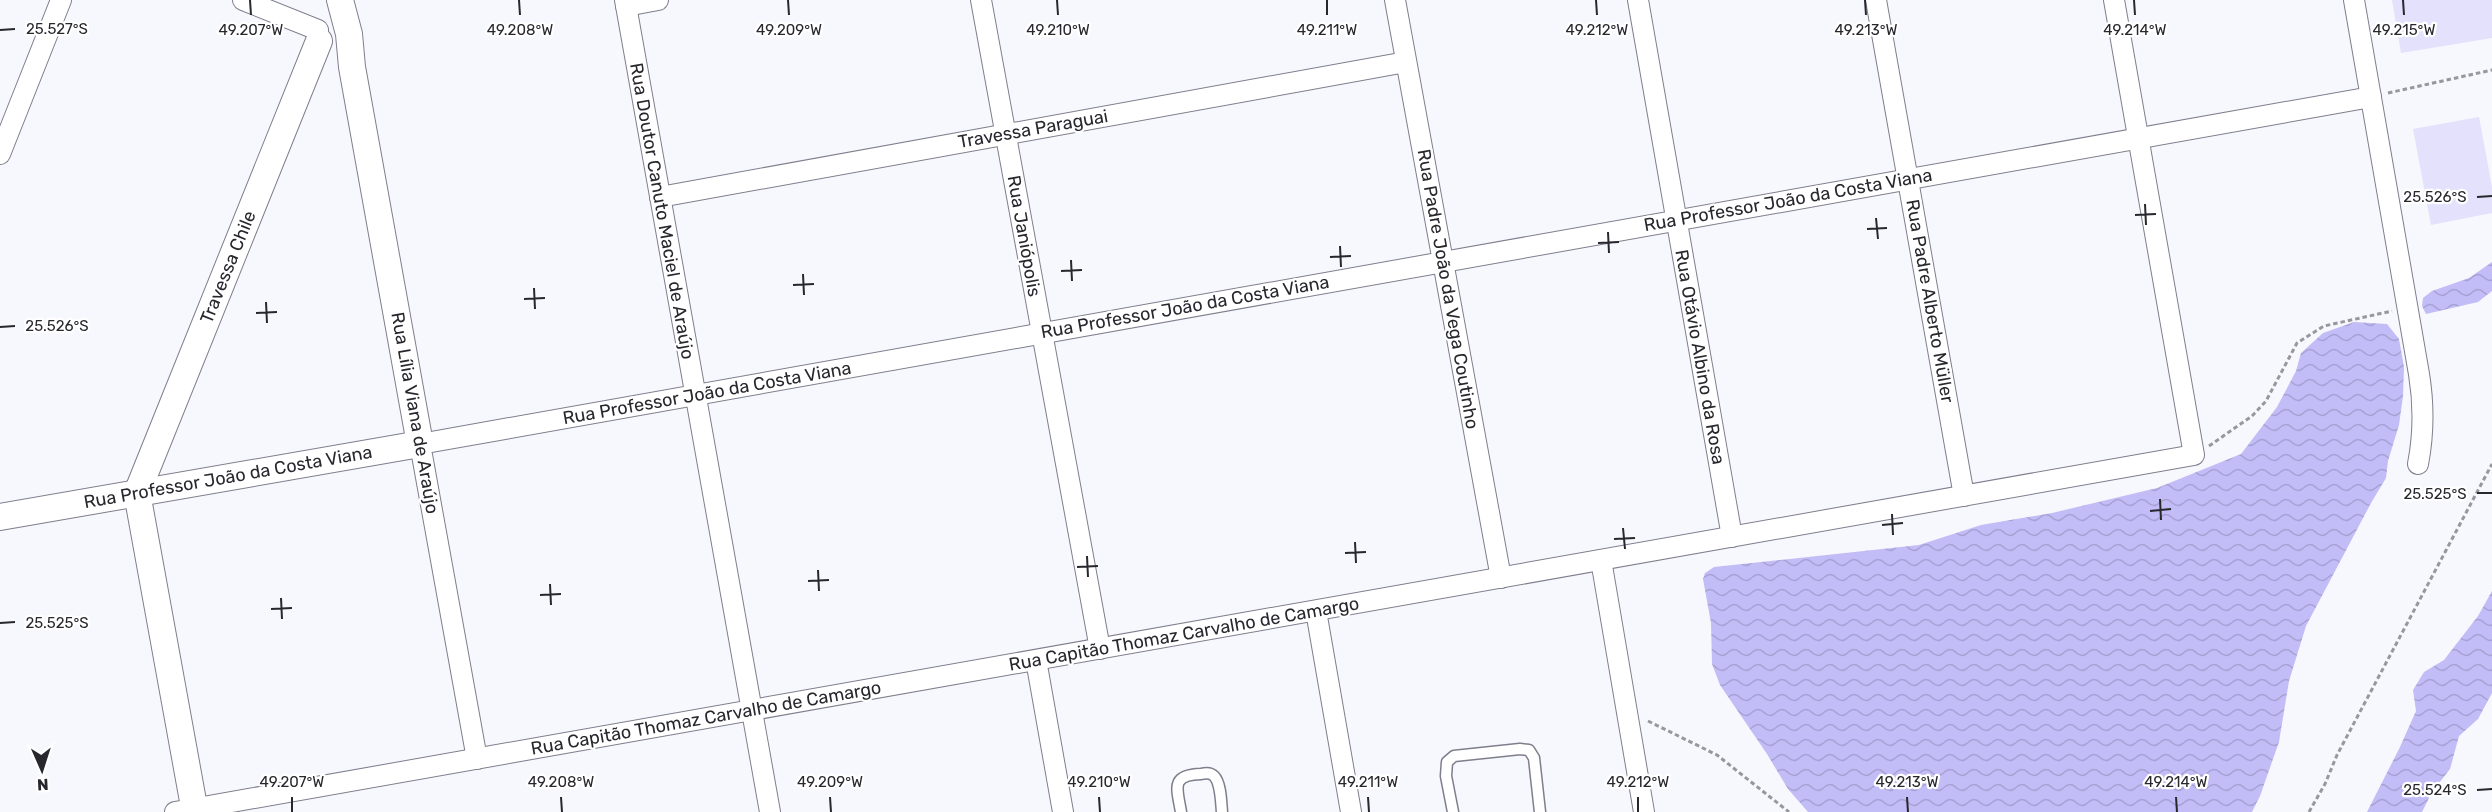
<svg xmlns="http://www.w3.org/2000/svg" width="2492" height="812" font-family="Rubik,sans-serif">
<defs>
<pattern id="water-waves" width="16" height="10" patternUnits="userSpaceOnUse" patternTransform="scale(1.5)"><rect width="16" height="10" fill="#c2bcf7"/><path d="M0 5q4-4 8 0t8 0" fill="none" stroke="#a7a2d4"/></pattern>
</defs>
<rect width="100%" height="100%" fill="#f7f7fe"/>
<!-- park -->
<g fill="#e3e1fc">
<path d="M2392 0H2492V38L2401 53Z"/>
<path d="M2479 117 2492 187V213L2431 225 2413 129Z"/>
</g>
<!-- water -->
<g fill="url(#water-waves)">
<path d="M2492 262V291L2478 302 2426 314 2422 306 2423 298 2432 291 2469 278Z"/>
<path d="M2354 322 2387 324 2399 339 2404 367 2403 396 2399 425 2388 461 2386 478 2371 503 2306 626 2289 681 2279 742 2260 796 2252 812H1808L1788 789 1767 754 1720 685 1712 664 1711 623 1703 579 1705 573 1714 567 1919 545 1981 525 2052 513 2157 488 2241 454 2277 407 2296 371 2301 353 2323 333Z"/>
<path d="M2492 591V693L2478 719 2459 736 2450 769 2432 792 2422 812H2367L2400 747 2416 711 2413 690 2424 672 2444 660 2478 616Z"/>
</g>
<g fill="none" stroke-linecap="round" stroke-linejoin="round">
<!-- service casing -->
<g stroke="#7f7e8d" stroke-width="13">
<g id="service">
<path d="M1181 812C1177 788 1170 775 1201 774 1205 773 1210 772 1214 776 1221 783 1221 802 1222 812"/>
<path d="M1453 812 1446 776 1447 762 1454 756 1520 749 1529 750 1534 758 1540 812"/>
</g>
</g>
<!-- minor casing -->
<g stroke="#7f7e8d" stroke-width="22">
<g id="minor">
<path d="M243 0 318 30"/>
<path d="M625 0 770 812"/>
<path d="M981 0 1100 649"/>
<path d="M1395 0 1501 578"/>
<path d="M1638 0 1732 537"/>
<path d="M1876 0 1964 496"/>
<path d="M2354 0 2419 374C2424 405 2424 433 2418 464"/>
<path d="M626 6 658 0"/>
<path d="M0 154 61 0"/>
<path d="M660 197 1406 62"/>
<path d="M1601 560 1644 812"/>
<path d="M1316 611 1351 812"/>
<path d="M1036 660 1063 812"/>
<path d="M477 759 420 444 2371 97"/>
<path d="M175 812 2194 455 2114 0"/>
</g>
</g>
<!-- tertiary casing -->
<g stroke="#7f7e8d" stroke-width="28">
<g id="tertiary">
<path d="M137 493 319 41"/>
<path d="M137 493 195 812"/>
<path d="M0 517 420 444 352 67 349 34 340 0"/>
</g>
</g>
<!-- path -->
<g stroke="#97979d" stroke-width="3" stroke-dasharray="4.5 3" stroke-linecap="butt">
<path d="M2388 93 2492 70"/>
<path d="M2209 446 2252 416 2266 401 2297 343 2324 326 2392 311"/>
<path d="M1648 721 1717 755 1789 812"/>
<path d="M2309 812 2325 784 2337 755 2492 464"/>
</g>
<!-- service -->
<use href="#service" stroke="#fff" stroke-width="10"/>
<!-- minor -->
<use href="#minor" stroke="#fff" stroke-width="20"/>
<!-- tertiary -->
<use href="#tertiary" stroke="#fff" stroke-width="26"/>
</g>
<!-- ticks -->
<path fill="none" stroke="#27272d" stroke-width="2" d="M250 0 251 15M519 0 520 15M788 0 789 15M1057 0 1058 15M1327 0V15M1596 0 1597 15M1865 0 1866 15M2134 0 2135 15M2403 0 2404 15M0 30 15 29M2477 197 2492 196M2145 204 2146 225M2135 215 2156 214M1876 218 1878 239M1867 229 1887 228M1608 232 1609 253M1598 243 1619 242M1340 246 1341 267M1330 257 1351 256M1071 260 1072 281M1061 271 1082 270M803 274 804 295M793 285 814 284M534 288 535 309M524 299 545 298M266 302 267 323M256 313 277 312M0 327 15 326M2477 493H2492M2160 499 2161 520M2150 511 2171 509M1892 514 1893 535M1882 525 1903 523M1623 528 1625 549M1614 539 1635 538M1355 542 1356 563M1345 553 1366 552M1087 556 1088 577M1077 567 1098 566M818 570 819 591M808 581 829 580M550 584 551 605M540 595 561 594M281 598 282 619M271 609 292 608M0 623 15 622M2477 790 2492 789M292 797V812M561 797 562 812M830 797 831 812M1099 797 1100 812M1368 797 1369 812M1638 797V812M1907 797 1908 812M2176 797 2177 812"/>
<g text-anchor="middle" stroke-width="4.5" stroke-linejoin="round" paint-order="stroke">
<!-- street labels -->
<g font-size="18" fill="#27272d" stroke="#fff">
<text transform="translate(1033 129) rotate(-10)" y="6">Travessa Paraguai</text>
<text transform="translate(1788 200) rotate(-10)" y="6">Rua Professor João da Costa Viana</text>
<text transform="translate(662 211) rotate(80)" y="6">Rua Doutor Canuto Maciel de Araújo</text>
<text transform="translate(1024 236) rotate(80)" y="6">Rua Janiópolis</text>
<text transform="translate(228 267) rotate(-68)" y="6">Travessa Chile</text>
<text transform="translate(1448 289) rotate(80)" y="6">Rua Padre João da Vega Coutinho</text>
<text transform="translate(1930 301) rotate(80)" y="6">Rua Padre Alberto Müller</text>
<text transform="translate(1185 307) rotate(-10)" y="6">Rua Professor João da Costa Viana</text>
<text transform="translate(1700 357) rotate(80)" y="6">Rua Otávio Albino da Rosa</text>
<text transform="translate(707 393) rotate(-10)" y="6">Rua Professor João da Costa Viana</text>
<text transform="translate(415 413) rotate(80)" y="6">Rua Lília Viana de Araújo</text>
<text transform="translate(228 477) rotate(-10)" y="6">Rua Professor João da Costa Viana</text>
<text transform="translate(1184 634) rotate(-10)" y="6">Rua Capitão Thomaz Carvalho de Camargo</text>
<text transform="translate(706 718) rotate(-10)" y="6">Rua Capitão Thomaz Carvalho de Camargo</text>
</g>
</g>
<g font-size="15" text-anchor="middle" fill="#27272d" stroke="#fff" stroke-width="4.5" stroke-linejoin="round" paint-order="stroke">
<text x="57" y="34">25.527°S</text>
<text x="2135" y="35">49.214°W</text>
<text x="2404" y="35">49.215°W</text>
<text x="251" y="35">49.207°W</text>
<text x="520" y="35">49.208°W</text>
<text x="789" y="35">49.209°W</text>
<text x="1058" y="35">49.210°W</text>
<text x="1327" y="35">49.211°W</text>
<text x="1597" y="35">49.212°W</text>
<text x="1866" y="35">49.213°W</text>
<text x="2435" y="202">25.526°S</text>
<text x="57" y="331">25.526°S</text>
<text x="2435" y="499">25.525°S</text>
<text x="57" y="628">25.525°S</text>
<text x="292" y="787">49.207°W</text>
<text x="561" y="787">49.208°W</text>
<text x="830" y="787">49.209°W</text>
<text x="1099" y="787">49.210°W</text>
<text x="1368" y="787">49.211°W</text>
<text x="1638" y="787">49.212°W</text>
<text x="1907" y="787">49.213°W</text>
<text x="2176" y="787">49.214°W</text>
<text x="2435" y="795">25.524°S</text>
</g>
<!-- north arrow -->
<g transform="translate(42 770) rotate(177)" stroke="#ffffff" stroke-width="4.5" paint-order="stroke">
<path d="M0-4.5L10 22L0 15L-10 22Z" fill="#27272d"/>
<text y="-9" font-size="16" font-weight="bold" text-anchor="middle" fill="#27272d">N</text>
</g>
</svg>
